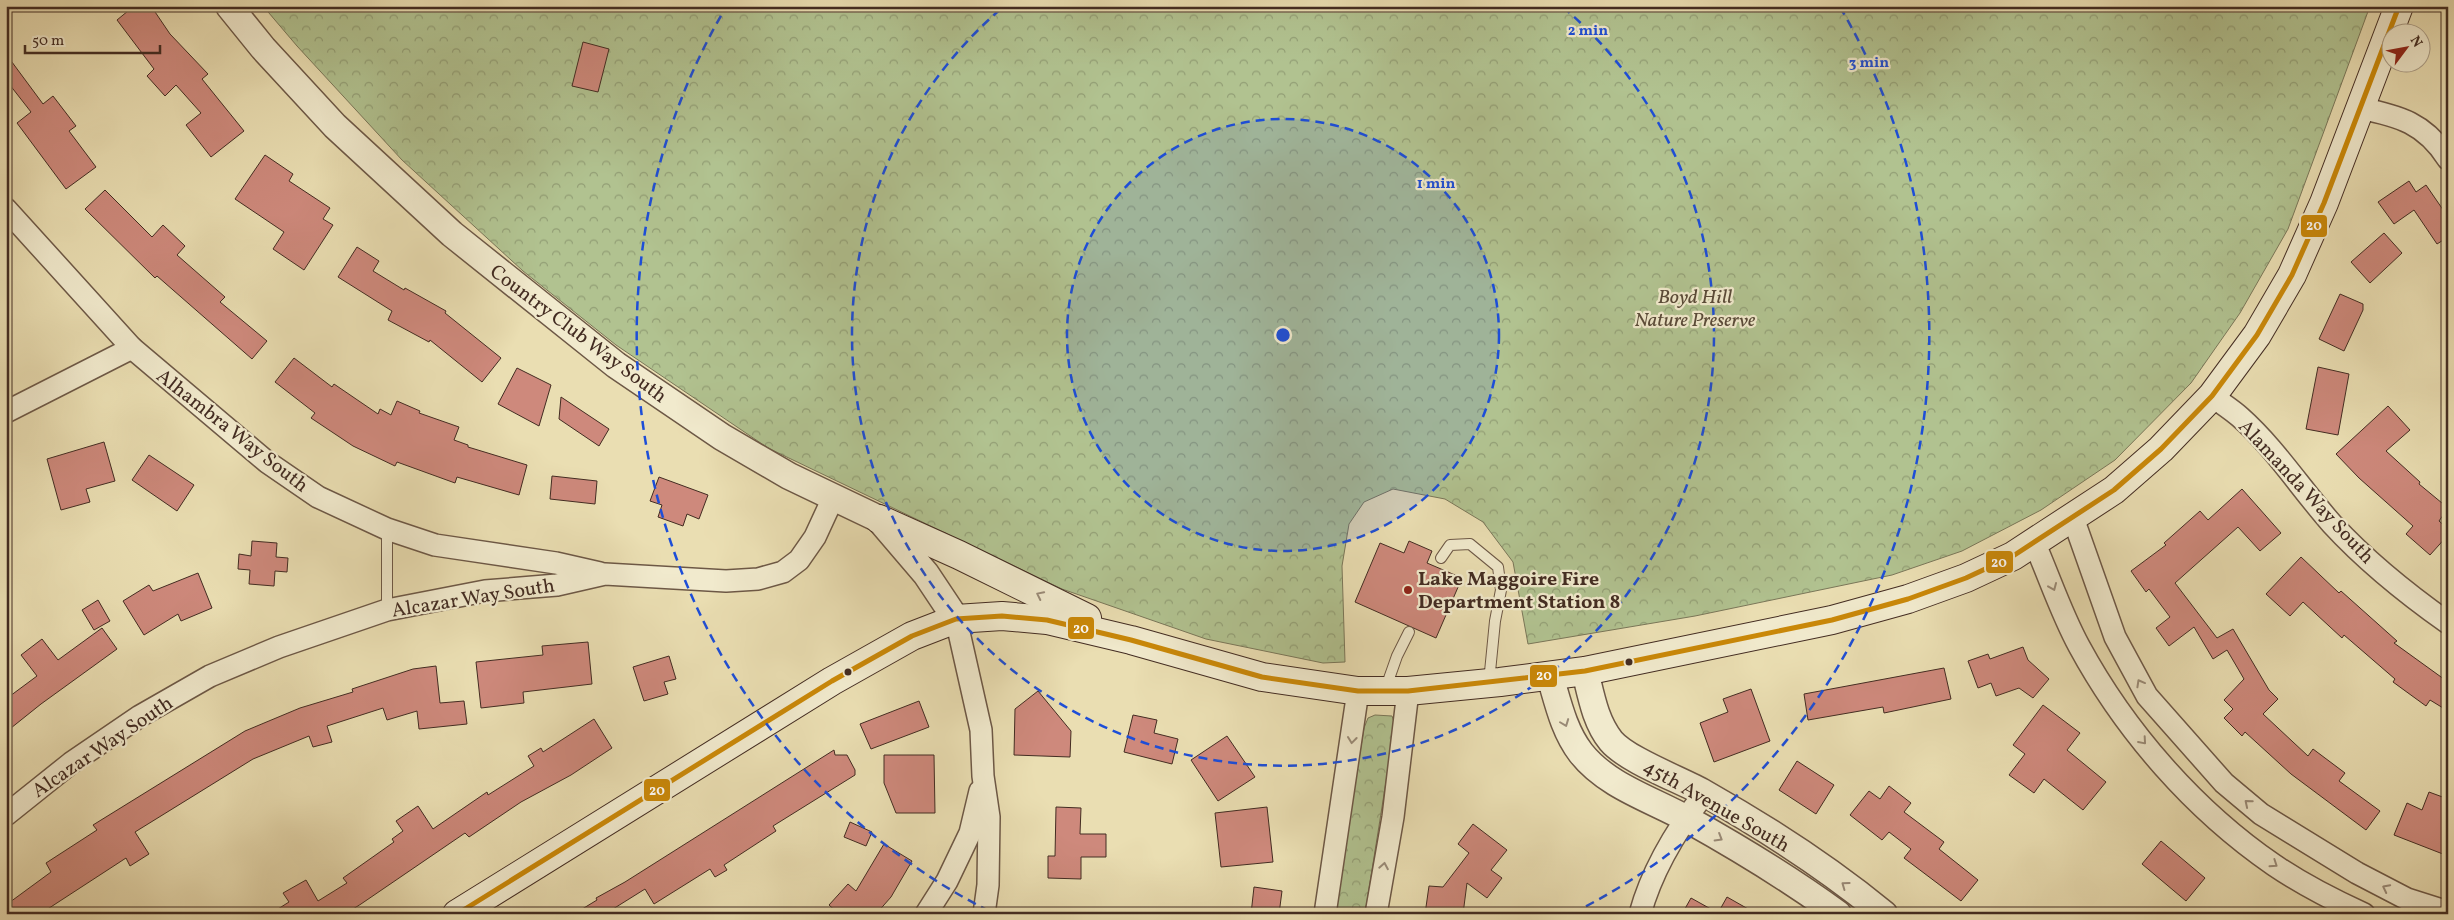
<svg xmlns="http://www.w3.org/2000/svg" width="2454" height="920" font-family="Vollkorn,serif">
<defs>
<pattern id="forest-crowns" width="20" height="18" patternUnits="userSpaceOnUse" patternTransform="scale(1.25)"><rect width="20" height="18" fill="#b1c290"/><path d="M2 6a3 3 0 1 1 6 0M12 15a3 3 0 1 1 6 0" fill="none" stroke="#929e75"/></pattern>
</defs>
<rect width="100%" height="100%" fill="#eadeb2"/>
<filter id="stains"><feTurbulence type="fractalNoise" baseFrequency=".004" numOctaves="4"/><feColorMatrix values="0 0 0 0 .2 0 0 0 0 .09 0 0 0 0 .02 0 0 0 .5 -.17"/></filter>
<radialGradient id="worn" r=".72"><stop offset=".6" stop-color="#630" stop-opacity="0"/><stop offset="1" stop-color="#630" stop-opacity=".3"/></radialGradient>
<!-- forest -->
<g fill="url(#forest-crowns)" stroke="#7a7759">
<path d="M263 6H2370L2288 229 2240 313 2191 383 2115 460 2041 510 1962 551 1892 575 1695 616 1528 644 1513 562 1483 522 1445 499 1393 489 1364 502 1349 524 1342 566 1345 662 1323 663 1206 639 1062 589 768 448 616 345 523 271 402 160 297 46Z"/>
<path d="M1375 715 1392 716 1395 725 1365 914H1334L1364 728 1368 718Z"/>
</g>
<!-- building -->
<g fill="#ce897c" stroke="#432c22">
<path d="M134 6H151L170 34 208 74 202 79 244 131 211 157 186 125 201 113 176 85 165 96 147 76 154 69 117 20Z"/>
<path d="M583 42 609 49 598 92 572 86Z"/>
<path d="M6 54 43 104 53 96 76 126 69 131 96 167 66 189 17 123 31 112 6 80Z"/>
<path d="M265 155 293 174 289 181 330 208 323 219 333 225 304 270 273 249 284 232 235 199Z"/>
<path d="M2409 181 2416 192 2426 185 2448 217V237L2437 244 2414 210 2394 224 2378 202Z"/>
<path d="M105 190 152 237 163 225 185 246 177 255 225 297 220 302 267 341 252 359 157 276 155 278 85 209Z"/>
<path d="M2384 233 2402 253 2370 283 2351 262Z"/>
<path d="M357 247 379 261 373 271 404 290 405 288 446 311 445 313 501 358 482 382 430 340 429 342 388 320 392 311 338 277Z"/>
<path d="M2340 294 2363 304V310L2344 351 2319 339Z"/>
<path d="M294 358 332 387 334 384 378 414 380 409 391 415 397 401 420 411 419 413 459 427 454 440 468 445V447L527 465 519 495 457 477 455 483 397 462 395 466 353 446 311 418 315 413 275 382Z"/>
<path d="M2318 367 2349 374 2338 435 2306 429Z"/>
<path d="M517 368 551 385 539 426 498 404Z"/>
<path d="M561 397 609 429 599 446 559 419Z"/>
<path d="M2388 406 2410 430 2386 451 2420 482 2419 484 2448 508 2439 521 2448 529V535L2430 555 2406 534 2413 526 2359 478 2336 454Z"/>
<path d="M104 442 115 481 86 489 90 502 61 510 47 459Z"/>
<path d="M149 455 194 485 177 511 132 480Z"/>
<path d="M552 476 597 481 595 504 550 499Z"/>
<path d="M659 477 708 495 699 519 687 514 683 526 658 517 662 505 650 501Z"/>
<path d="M2242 489 2281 533 2260 551 2238 527 2175 583 2217 638 2233 629 2269 690 2278 699 2263 714 2308 756 2313 749 2345 773 2339 781 2380 811 2366 830 2291 774 2245 732 2242 736 2224 718 2233 709 2224 700 2244 679 2227 650 2213 659 2194 627 2169 646 2156 628 2170 617 2149 589 2146 592 2131 571 2166 545 2164 543 2200 511 2208 520Z"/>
<path d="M252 541 277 543 276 557 288 558 287 572 275 571 274 586 249 584 250 570 238 569 239 554 251 556Z"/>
<path d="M1409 541 1432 551 1427 563 1462 578 1436 638 1355 602 1380 543 1404 553Z"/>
<path d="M2301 557 2339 593 2341 591 2397 641 2394 643 2448 682V711L2430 700 2426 706 2393 682 2395 679 2344 635 2342 638 2303 602 2290 616 2266 594Z"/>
<path d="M198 573 212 608 181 621 178 614 144 635 123 601 149 585 153 591Z"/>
<path d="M98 600 110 621 94 630 82 610Z"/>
<path d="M102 628 117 649 41 704 6 732V699L37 676 21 655 42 639 58 660Z"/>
<path d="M588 642 592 684 523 692 524 703 481 708 476 662 543 655 542 646Z"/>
<path d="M2023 647 2028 660 2049 679 2033 698 2019 688 1996 696 1991 683 1978 688 1968 661 1988 654 1990 659Z"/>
<path d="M669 656 676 679 664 682 668 694 644 701 633 667Z"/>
<path d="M436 666 440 703 464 701 467 724 419 729 417 711 387 720 383 708 327 726 332 742 313 747 309 736 253 759 135 832 149 854 130 866 126 858 40 914H6V905L51 872 46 863 97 830 93 825 245 731 300 708 353 692 352 689 413 669Z"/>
<path d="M1944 668 1951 699 1884 713 1883 707 1808 720 1804 694Z"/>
<path d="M1751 689 1770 741 1714 762 1700 723 1728 712 1723 699Z"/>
<path d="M1038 691 1071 731 1070 757 1014 755 1015 709Z"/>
<path d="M919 701 929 727 871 749 860 724Z"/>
<path d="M2043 705 2080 733 2067 750 2106 782 2083 810 2044 779 2034 793 2009 775 2025 754 2013 745Z"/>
<path d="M1133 715 1157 720 1154 733 1178 739 1172 764 1124 752Z"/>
<path d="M594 719 612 748 571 775 521 802 469 837 465 833 361 904 345 914H270L289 902 283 893 306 880 318 901 347 883 343 878 394 842 392 839 403 831 396 821 418 806 433 829 487 792 488 795 534 766 528 756 541 748 543 752Z"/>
<path d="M1227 736 1255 777 1218 801 1191 760Z"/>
<path d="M834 750 835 755H847L855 770V775L773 826 776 831 724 865 727 870 715 877 710 869 654 904 645 889 605 914H574L597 900 596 898 625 882Z"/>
<path d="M884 755H934L935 813H896L884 783Z"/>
<path d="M1797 761 1834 785 1816 814 1779 790Z"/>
<path d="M1889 786 1911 803 1904 812 1944 842 1939 849 1978 880 1961 901 1904 858 1911 849 1889 832 1882 840 1850 815 1869 791 1880 799Z"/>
<path d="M2429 792 2448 799V856L2394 835 2407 803 2422 810Z"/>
<path d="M1056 807 1081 808 1080 834H1106V857H1081V879L1048 878V856H1055Z"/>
<path d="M1267 807 1273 862 1221 867 1215 813Z"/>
<path d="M850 822 872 832 866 846 844 837Z"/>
<path d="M1473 824 1507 850 1491 870 1502 878 1487 898 1467 883 1463 914H1425L1429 886 1443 887 1469 853 1458 844Z"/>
<path d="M2161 841 2205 878 2186 901 2142 864Z"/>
<path d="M884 844 912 861 891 897 876 914H839L829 905 848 884 856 891Z"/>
<path d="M1254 887 1282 891 1279 914H1251Z"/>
<path d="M1727 897 1757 914H1682L1691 898 1718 913Z"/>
</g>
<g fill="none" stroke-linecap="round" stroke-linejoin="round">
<!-- service casing -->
<g stroke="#6d5846" stroke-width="12">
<g id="service">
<path d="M1441 558 1450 545 1470 544 1498 567 1501 590 1495 621 1489 682"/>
<path d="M387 610V529"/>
<path d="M1385 690 1397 656 1409 632"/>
</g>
</g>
<!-- minor casing -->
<g stroke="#6d5846" stroke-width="24">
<g id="minor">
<path d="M2360 108C2399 116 2425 123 2448 159"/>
<path d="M6 209 132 348 267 462 318 497 387 529 435 545 556 563 600 573"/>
<path d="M2212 396C2221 403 2231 409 2240 417 2275 448 2301 489 2332 524 2366 561 2407 594 2448 623"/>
<path d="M6 412 132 348"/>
<path d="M2073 518 2115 637 2147 696 2224 783 2261 814 2357 873 2407 899 2448 912"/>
<path d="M2034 542C2049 576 2061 613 2079 646 2125 731 2194 810 2274 865 2302 884 2333 900 2364 914"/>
<path d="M956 619 981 730 983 776 989 817 988 885 984 914"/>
<path d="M6 815 71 763 140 716 210 676 279 647 387 610 485 591 557 585 605 574 726 581 758 579 783 572 799 560 815 537 833 498"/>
<path d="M926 914 947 881 970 833 980 791"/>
<path d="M1325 914 1358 691"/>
<path d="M1376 914 1393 817 1408 691"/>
<path d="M1640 914C1652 870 1677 829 1704 794"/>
</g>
</g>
<!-- tertiary casing -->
<g stroke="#6d5846" stroke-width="29">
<g id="tertiary">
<path d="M229 6 263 48 335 126 452 234 616 365 722 437 789 476 879 519 926 574 956 619"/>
<path d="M1585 671C1591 695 1595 721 1611 741 1627 760 1681 780 1704 793 1766 828 1829 869 1884 914"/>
<path d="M1550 676C1558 703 1564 731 1581 753 1607 786 1651 799 1687 819 1739 848 1790 879 1838 914"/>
</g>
</g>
<!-- secondary casing -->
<g stroke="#432c22" stroke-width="30">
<g id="secondary">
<path d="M879 519 959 555 1087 618"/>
<path d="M457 914 832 681 912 636 956 619 1002 616 1047 620 1131 640 1262 677 1358 691H1408L1500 682 1585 671 1832 620 1908 599 1966 578 2013 556 2114 490 2161 449 2212 396 2257 335 2292 275 2324 203 2399 6"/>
</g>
</g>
<!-- service -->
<use href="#service" stroke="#f1eacd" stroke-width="10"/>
<!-- minor -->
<use href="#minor" stroke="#f1eacd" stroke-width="21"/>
<!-- tertiary -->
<use href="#tertiary" stroke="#f1eacd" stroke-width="26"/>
<!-- secondary -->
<use href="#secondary" stroke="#f1eacd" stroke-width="28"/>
<!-- bus-1 casing -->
<g stroke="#f1eacd" stroke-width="9">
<path id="bus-1" d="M457 914 832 681 912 636 956 619 1002 616 1047 620 1131 640 1262 677 1358 691H1408L1585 671 1832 620 1908 599 1966 578 2013 556 2114 490 2161 449 2212 396 2257 335 2292 275 2324 203 2399 6"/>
</g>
<!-- bus-1 -->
<use href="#bus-1" stroke="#ca8808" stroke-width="5"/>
</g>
<!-- one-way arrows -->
<defs><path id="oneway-chevron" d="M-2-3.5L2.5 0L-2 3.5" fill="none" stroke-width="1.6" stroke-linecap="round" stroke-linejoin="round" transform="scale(1.25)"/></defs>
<g stroke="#9a8b78">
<use href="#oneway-chevron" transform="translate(2053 587) rotate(67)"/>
<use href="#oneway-chevron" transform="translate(1040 595) rotate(-154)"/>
<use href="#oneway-chevron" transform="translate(2140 683) rotate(-119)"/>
<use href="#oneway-chevron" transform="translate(1565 723) rotate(69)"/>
<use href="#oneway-chevron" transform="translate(1352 740) rotate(97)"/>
<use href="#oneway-chevron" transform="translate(2143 741) rotate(49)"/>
<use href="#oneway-chevron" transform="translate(2248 803) rotate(-140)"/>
<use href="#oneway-chevron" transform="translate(1719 838) rotate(31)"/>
<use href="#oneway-chevron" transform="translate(2274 864) rotate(34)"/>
<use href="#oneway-chevron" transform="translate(1384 866) rotate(-80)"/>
<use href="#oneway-chevron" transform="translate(1845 885) rotate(-144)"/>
<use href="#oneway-chevron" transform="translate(2386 888) rotate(-153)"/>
</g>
<!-- distance rings -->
<circle cx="1283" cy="335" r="216" fill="#1d4ed8" fill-opacity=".12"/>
<g fill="none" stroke="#1d4ed8" stroke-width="2.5" stroke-dasharray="9 6">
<circle cx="1283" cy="335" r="216"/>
<path d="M1563 7A431 431 0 1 1 1003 7"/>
<path d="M989 911A647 647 0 0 1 726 7M1840 7A647 647 0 0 1 1577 911"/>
</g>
<!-- markers -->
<circle fill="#8f2418" stroke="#f1eacd" stroke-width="2" cx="1408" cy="590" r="5"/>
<g fill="#432c22" stroke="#f1eacd" stroke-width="2">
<circle cx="1629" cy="662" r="4.5"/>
<circle cx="848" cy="672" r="4.5"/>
</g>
<g text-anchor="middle" stroke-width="4.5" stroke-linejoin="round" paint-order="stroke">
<!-- park labels -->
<g font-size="20" font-style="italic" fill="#594a38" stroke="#f1eacd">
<text x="1695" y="303">Boyd Hill<tspan x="1695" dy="23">Nature Preserve</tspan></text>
</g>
<!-- street labels -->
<g font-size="20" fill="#432c22" stroke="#f1eacd">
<text transform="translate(579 333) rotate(37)" y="7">Country Club Way South</text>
<text transform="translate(233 430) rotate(38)" y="7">Alhambra Way South</text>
<text transform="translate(2307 491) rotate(47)" y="7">Alamanda Way South</text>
<text transform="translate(473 597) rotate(-9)" y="7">Alcazar Way South</text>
<text transform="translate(102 746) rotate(-34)" y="7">Alcazar Way South</text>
<text transform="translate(1717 805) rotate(30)" y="7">45th Avenue South</text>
</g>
<!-- poi labels -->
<g font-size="20" font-weight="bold" fill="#432c22" stroke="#f1eacd" text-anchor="start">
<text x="1418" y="585">Lake Maggoire Fire<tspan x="1418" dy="23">Department Station 8</tspan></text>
</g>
</g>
<circle cx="1283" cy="335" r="8" fill="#1d4ed8" stroke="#f1eacd" stroke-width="2.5"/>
<g font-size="15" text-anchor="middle" font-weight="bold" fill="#1d4ed8" stroke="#f1eacd" stroke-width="4.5" stroke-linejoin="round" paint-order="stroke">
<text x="1588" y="35">2 min</text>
<text x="1869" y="67">3 min</text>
<text x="1436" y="188">1 min</text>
</g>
<g stroke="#f1eacd" stroke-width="2">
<rect x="2300" y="214" width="28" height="24" rx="5" fill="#ca8808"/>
<rect x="1985" y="550" width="29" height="24" rx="5" fill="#ca8808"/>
<rect x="1067" y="616" width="28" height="24" rx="5" fill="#ca8808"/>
<rect x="1529" y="664" width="29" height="24" rx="5" fill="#ca8808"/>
<rect x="643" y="778" width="28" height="24" rx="5" fill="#ca8808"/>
</g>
<g font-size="14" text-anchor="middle" font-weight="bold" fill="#fff">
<text x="2314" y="230">20</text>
<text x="1999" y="567">20</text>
<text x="1081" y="633">20</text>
<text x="1544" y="680">20</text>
<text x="657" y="795">20</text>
</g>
<!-- margin -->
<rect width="2454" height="920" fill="none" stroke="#eadeb2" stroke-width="25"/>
<rect x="8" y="8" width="2439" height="905" fill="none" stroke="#432c22" stroke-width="2.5"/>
<rect x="12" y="12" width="2429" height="895" fill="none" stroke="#432c22"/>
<!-- north arrow -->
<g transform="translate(2406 48) rotate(58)"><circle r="24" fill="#f1eacd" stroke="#ab9e89"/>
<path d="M0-4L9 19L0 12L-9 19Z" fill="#8f2418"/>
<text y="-8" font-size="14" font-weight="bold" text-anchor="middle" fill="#432c22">N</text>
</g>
<!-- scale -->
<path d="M25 45v8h135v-8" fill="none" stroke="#432c22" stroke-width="2.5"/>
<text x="32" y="45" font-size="15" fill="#432c22" stroke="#f1eacd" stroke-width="4" paint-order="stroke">50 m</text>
<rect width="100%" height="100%" filter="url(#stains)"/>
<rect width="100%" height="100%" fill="url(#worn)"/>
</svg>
